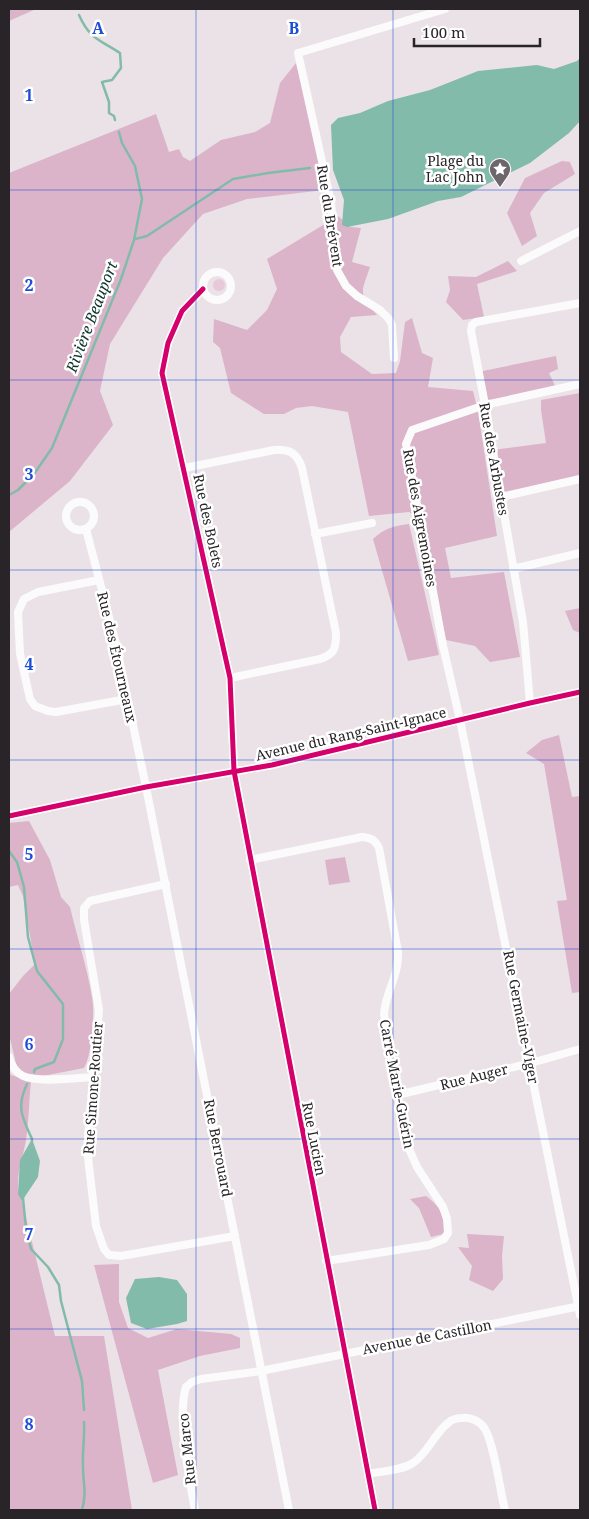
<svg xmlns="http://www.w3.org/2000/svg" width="589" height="1519" font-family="'Noto Serif',serif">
<rect width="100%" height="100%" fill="#eae2e6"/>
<!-- green -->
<circle fill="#e7c9d9" cx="219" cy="285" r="6"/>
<!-- forest -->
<g fill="#dbb4ca">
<path d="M9 9H36L9 21Z"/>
<path d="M296 63 312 126 324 190 247 199 203 214 163 258 110 344 100 391 113 425 70 481 9 532V173L156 114 169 152 179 149 183 157 190 161 221 140 255 132 270 123 280 83Z"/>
<path d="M562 161 570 162 575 174 544 193 530 213 537 236 522 246 507 213 525 178Z"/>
<path d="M338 216 351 227 361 228 352 262 370 267C361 294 358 291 377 315L351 317 340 337 341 352 372 374 396 373 400 361 405 322 412 318 422 353 433 358 428 387 473 391 478 411 497 536 445 548 451 578 504 572 520 657 490 662 475 646 446 640 420 519 409 512 369 516 348 412 312 406 296 408 284 414H264L231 393 220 348 213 342 214 319 247 330 267 310 277 289 267 259Z"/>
<path d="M508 261 517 271 477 284 484 317 463 320 446 302 450 290 448 276 476 277Z"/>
<path d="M556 356 558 369 549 373 557 390 487 406 478 372Z"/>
<path d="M580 393V476L501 498 492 450 546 443 541 410V400Z"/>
<path d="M409 524 439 655 408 661 373 539C385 528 393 526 409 524Z"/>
<path d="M580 608V633L573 630 565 611Z"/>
<path d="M559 735 572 797 580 796V992L572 993 557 901 567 900 544 764 526 753 542 740Z"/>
<path d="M29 821 50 860 61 897 70 907C77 937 87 967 92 997 95 1013 92 1055 84 1068L43 1076 22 1073 16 1064 9 1034V994L23 976 35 964 23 896 18 885 9 887V823Z"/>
<path d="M345 857 350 882 329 885 325 860Z"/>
<path d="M9 1071 11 1075 31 1081C29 1100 29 1120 26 1140 23 1159 12 1183 22 1201L55 1336H104L132 1510H9Z"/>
<path d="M426 1196C442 1208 442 1214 447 1233L431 1237 419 1208 410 1199Z"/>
<path d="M467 1234 504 1236 502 1256 503 1279 493 1291 469 1280 472 1266 458 1247 469 1248Z"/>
<path d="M119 1264V1302L128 1328 148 1338 177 1329 231 1334 240 1338V1348L200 1356 158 1370 178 1475 153 1483 94 1265Z"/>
</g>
<!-- water -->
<g fill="#82bbaa">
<path d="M580 58V121L569 133 530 163 461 197 438 201 388 219 347 227 342 225 344 200 333 170 331 125 338 118 360 113 388 101 430 90 478 71 537 65 554 69 577 61Z"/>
<path d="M32 1139 40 1161 38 1177 22 1201 18 1194 20 1160Z"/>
<path d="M159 1277 177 1280 187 1294V1321L177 1324 147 1329 131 1323 126 1298 135 1279Z"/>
</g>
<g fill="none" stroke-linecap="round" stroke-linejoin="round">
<!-- stream -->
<g stroke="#82bbaa" stroke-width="2.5">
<path d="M79 15C90 40 101 40 120 53L121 68 112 80 102 82 109 102V113L114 116 115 120"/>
<path d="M135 239 147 236 233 179 268 173 310 168"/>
<path d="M9 495 18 490 34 474 52 448 121 279 134 240 142 199 135 166 122 143 119 132"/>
<path d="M9 851 17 862 24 887 28 937 37 971 63 1004V1039L54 1062 35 1069 34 1072"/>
<path d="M27 1084C16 1107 22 1117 32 1139V1141"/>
<path d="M23 1198 26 1229 31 1249 48 1267 59 1285 61 1301 82 1381 84 1410"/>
<path d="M82 1510C87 1492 83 1484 83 1467 82 1452 85 1437 84 1422"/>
</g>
<!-- street -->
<g stroke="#fcfbfb" stroke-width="8">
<path d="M521 261 580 231"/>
<circle cx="217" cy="286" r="14"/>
<path d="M203 289 182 311 168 343 162 373 230 678 234 771 375 1510"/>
<path d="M394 358 392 325 389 319 380 310 357 296 346 286 337 270 331 202 298 53 445 9"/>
<path d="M580 384 485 405 412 430 406 444 443 646 460 720 580 1315"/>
<path d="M185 468 274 450C290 449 297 453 302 468L336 633C336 648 335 654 320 659L230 678"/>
<path d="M501 497 580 479"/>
<circle cx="80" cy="516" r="14"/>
<path d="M86 529 116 644 146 787 289 1510"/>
<path d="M315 534 372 523"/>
<path d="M513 569 580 553"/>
<path d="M99 580 38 592 24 599 18 612 20 654 30 699 35 706 48 711 56 712 127 699"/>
<path d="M530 703 523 622 485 405 471 331 472 325 476 322 580 303"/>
<path d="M9 816 146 787 272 765 530 703 580 692"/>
<path d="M250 860 362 837C372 838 375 840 379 848L398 952C399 977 386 990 384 1014L406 1142 417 1167 443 1207 447 1219 448 1233 444 1239 429 1245 326 1261"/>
<path d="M166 884 90 901 84 908V920L99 1010 87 1149 96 1226 104 1249 109 1255 121 1256 235 1236"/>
<path d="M9 1057C11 1065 15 1072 23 1076 37 1083 77 1078 94 1077"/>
<path d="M397 1095 531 1063 580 1049"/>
<path d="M368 1474C382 1471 400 1471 413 1463 428 1453 434 1434 448 1423 451 1420 457 1418 462 1418 471 1417 480 1421 485 1429 494 1444 500 1490 505 1510"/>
<path d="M195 1510C189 1478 177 1417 186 1387L192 1382 201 1379 261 1371 580 1306"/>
</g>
<!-- cycleway casing -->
<g stroke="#fff" stroke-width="8">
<g id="cycleway">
<path d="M203 289 182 311 168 343 162 373 230 678 234 771 375 1510"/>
<path d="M9 816 146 787 272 765 530 703 580 692"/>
</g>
</g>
<!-- cycleway -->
<use href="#cycleway" stroke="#d6006c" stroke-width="5"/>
</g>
<!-- grid -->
<path fill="none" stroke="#1d4ed8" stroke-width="1" stroke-opacity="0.55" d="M196 9V1510M393 9V1510M9 190H580M9 380H580M9 570H580M9 760H580M9 949H580M9 1139H580M9 1329H580"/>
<!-- icons -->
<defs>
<g id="sight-pin" transform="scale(1.125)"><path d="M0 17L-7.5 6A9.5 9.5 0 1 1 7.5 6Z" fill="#6d666a" stroke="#fff"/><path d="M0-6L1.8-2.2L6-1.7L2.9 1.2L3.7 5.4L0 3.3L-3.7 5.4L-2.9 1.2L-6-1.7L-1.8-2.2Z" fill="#fff"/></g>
</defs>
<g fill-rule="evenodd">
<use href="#sight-pin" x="500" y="169"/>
</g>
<g text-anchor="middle" stroke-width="5" stroke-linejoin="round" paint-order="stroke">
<!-- poi labels -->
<g font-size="14" fill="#292427" stroke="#fff" text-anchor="end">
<text x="484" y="166">Plage du<tspan x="484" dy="16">Lac John</tspan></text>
</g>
<!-- street labels -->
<g font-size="14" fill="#292427" stroke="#fff">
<text transform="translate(330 216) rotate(81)" y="5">Rue du Brévent</text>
<text transform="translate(494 459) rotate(80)" y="5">Rue des Arbustes</text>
<text transform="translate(420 518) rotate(80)" y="5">Rue des Aigremoines</text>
<text transform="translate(208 521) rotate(78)" y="5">Rue des Bolets</text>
<text transform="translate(117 657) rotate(77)" y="5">Rue des Étourneaux</text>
<text transform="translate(351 734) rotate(-13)" y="5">Avenue du Rang-Saint-Ignace</text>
<text transform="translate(521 1017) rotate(79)" y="5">Rue Germaine-Viger</text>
<text transform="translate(474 1077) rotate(-14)" y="5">Rue Auger</text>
<text transform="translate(397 1084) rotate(79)" y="5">Carré Marie-Guérin</text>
<text transform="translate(93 1088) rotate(-86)" y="5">Rue Simone-Routier</text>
<text transform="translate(314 1139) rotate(79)" y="5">Rue Lucien</text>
<text transform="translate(218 1148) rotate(79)" y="5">Rue Berrouard</text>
<text transform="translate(427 1337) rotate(-11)" y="5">Avenue de Castillon</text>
<text transform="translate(187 1449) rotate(-96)" y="5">Rue Marco</text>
</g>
<!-- water labels -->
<g font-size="15" font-style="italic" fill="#0d352a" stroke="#fff">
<text transform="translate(92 317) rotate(-69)" y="5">Rivière Beauport</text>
</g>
</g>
<g font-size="16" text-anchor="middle" font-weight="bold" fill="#1d4ed8" stroke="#fff" stroke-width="5" stroke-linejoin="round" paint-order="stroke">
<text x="98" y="34">A</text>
<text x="294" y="34">B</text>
<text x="29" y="101">1</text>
<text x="29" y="291">2</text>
<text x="29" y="480">3</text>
<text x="29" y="670">4</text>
<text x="29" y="860">5</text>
<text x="29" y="1050">6</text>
<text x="29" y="1240">7</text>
<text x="29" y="1430">8</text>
</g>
<!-- border -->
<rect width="589" height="1519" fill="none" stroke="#292427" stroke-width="20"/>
<!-- scale -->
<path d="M414 38v8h126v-8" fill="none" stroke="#292427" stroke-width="2.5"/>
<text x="422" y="38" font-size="15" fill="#292427" stroke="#ffffff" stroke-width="4" paint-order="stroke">100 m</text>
</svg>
